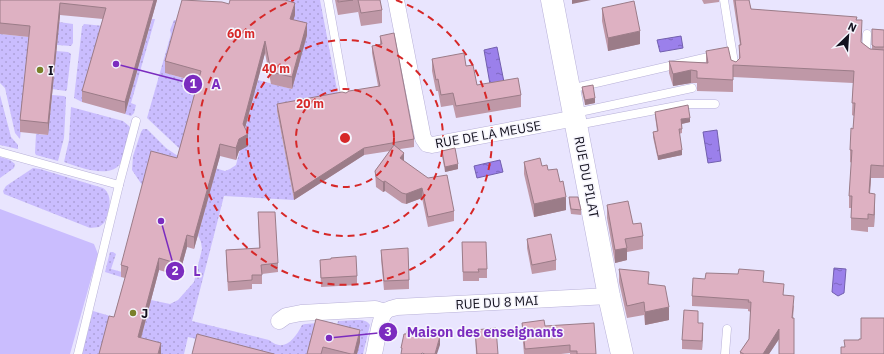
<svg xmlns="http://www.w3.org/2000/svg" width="884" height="354" font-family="'IBM Plex Sans',sans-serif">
<defs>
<pattern id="green-dots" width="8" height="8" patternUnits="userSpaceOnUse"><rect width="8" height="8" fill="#cabdfe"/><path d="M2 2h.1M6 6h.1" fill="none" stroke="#ada1d9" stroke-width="1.8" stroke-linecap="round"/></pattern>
<pattern id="water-ripples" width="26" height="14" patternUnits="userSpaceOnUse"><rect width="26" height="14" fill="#9b80eb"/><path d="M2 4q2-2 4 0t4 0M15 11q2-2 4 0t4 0" fill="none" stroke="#7d67be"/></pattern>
</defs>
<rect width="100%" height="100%" fill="#e9e5fe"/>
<!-- green -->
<g fill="url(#green-dots)">
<path d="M281 0H320L339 100 277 111 294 200 224 196 192 321 269 340C284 353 295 339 302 325L305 324 333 322 329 334 310 354H227L205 341 188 337 184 354H157L138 349 151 300 170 304 178 300 194 282 202 249 201 242 198 235 213 180 144 188 132 170 133 156 141 132 143 129H147L166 148 181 158 225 171 230 169 236 165 258 80 292 89 290 31Z"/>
<path d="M152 19H155L131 103 136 105 134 113 131 116 125 114Z"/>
<path d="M174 20 216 22 165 73 201 83 182 151 147 118 171 34 170 30Z"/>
<path d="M59 22 73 24V43L71 46 57 45Z"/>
<path d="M84 24 104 26 82 102 74 98 82 27Z"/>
<path d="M0 34 30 37 20 139 15 133 5 88 0 83Z"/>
<path d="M56 51 68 52 71 54 67 89 66 91 52 89Z"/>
<path d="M0 95 11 137 18 145V149L0 145Z"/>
<path d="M52 95 64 96 66 97V100L64 138 58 161 36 155 35 153 36 134 48 135Z"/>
<path d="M71 107 123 121 129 126 130 128C128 136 124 159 120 164 109 179 78 167 64 162L69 140Z"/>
<path d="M0 157 10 160 15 164 14 168 0 178Z"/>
<path d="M33 168 40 169 103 188C114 196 109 212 104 223L99 227 90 228 4 194 3 191 6 186Z"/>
<path d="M110 252H113L116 254 111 269 122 272 121 277 105 272Z"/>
<path d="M93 311 117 318 102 354H82Z"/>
<path d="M357 320C363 320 366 320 370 325L363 354H357L360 341 335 333 338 321Z"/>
</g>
<!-- pitch -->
<path fill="#cabdfe" d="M0 209 94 244 98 254 70 354H0Z"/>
<!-- water -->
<g fill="url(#water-ripples)" stroke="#725fae">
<path d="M681 36 683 48 660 52 657 40Z"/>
<path d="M497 47 504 82 490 84 484 50Z"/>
<path d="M717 130 721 161 708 163 703 132Z"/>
<path d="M500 160 503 172 477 178 474 166Z"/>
<path d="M834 268 846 269 844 293 838 296 832 292Z"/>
</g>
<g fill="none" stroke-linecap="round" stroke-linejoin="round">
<!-- service casing -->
<g stroke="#b8b1d8" stroke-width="9">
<g id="service">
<path d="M328 0 345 95"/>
<path d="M724 0 735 69"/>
<path d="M867 34 866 52 873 57H884"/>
<path d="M570 89 717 55"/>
<path d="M575 113 692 88"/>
<path d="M577 125 687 104H715"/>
<path d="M0 152 119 185"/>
<path d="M78 354 119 185 136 121"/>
<path d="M725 354 727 329"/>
</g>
</g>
<!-- minor casing -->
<g stroke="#b8b1d8" stroke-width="17">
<g id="minor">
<path d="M396 0 423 138 427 144 432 145 576 118"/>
<path d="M279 321 286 316 301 313 375 309 385 312"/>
<path d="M374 354C376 346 380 317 385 312 387 309 393 308 397 307L609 296"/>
</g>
</g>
<!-- secondary casing -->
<g stroke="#b8b1d8" stroke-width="23">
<path id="secondary" d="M552 0 609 296 622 354"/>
</g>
<!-- service -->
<use href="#service" stroke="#fff" stroke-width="8"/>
<!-- minor -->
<use href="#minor" stroke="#fff" stroke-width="16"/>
<!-- secondary -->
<use href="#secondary" stroke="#fff" stroke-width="22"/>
</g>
<!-- wall -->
<g fill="#bf98a7">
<path d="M0 0H157L125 114 82 102V91L103 19 60 15 48 135 20 132V120L29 37 0 34Z"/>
<path d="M335 0H380L382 10V23L361 26 358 11V12L338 15Z"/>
<path d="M702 0H719V2L704 4Z"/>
<path d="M733 0H749L751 9 857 20 862 33 861 42 870 49H872V29L884 30V178H871L870 193 875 206 874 227H868V232L851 230V208H849V196L852 163 850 162V150L853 129 854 116 852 115 853 83 733 77V92L697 91V83H691L673 86 669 73V61L706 63V51L736 62 739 59V45H740Z"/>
<path d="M229 4 295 15 293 20 307 35 292 89 271 84 265 53 245 128 248 146 239 151 236 160 220 156 194 249 187 247 179 276 159 270 141 338 161 354 114 317 125 278 121 277V265L177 158 198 82 165 73V61Z"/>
<path d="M602 8 640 44 608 51 602 21Z"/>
<path d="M380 36 414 139V147L400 149 404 161 454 211V221L428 227 422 198 406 204 402 203 385 191 383 192 376 187 375 171 390 151 364 155 294 200 277 111V104L346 93 378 86 372 53V46L380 44Z"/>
<path d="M432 59 466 66 477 85 521 95V107L456 118 453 105 441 107 438 91H436L432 71Z"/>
<path d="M582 87 595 103 585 105 582 92Z"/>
<path d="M655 112 690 122 682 124V133L679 134 682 155 658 160 653 137V132L657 131 655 116Z"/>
<path d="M442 151 458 169 445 172 442 156Z"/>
<path d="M524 162 542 166 548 170 560 182 566 210 534 217 524 174Z"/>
<path d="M569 197 581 210V215L571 214 569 202Z"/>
<path d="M607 205 633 224 643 236V249L627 252V260L615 263 607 218Z"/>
<path d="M258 212 278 263V272L262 274V284H252V289L228 291 226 259V250L259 248Z"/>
<path d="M527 239 556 260V270L532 274 527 248Z"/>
<path d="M462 242 487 269V278H479V281H463Z"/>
<path d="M381 250 409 280V289L384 290 381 259Z"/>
<path d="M320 260 357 276V285L321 287Z"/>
<path d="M619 269 649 284 669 320 645 325 644 315 627 318 619 282Z"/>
<path d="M705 279 764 282 784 295 794 306 793 318 769 354H740V352L749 339 751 312 748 311V309L692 306V296Z"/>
<path d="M316 319 360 342 357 354H307Z"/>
<path d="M522 323 596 354H570V353L561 354H524L522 331Z"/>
<path d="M698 323 703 332 702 350 682 349V340Z"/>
<path d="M475 330 498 354H476Z"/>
</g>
<!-- shaded-wall -->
<g fill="#9b7c88">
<path d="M154 0H157L125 114V102Z"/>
<path d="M572 0H591L572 4Z"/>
<path d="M60 3V15L48 135V123Z"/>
<path d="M295 3V15L290 31V19Z"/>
<path d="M307 23V35L292 89V77Z"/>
<path d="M640 31V44L608 51V38Z"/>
<path d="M265 41V53L243 136V124Z"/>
<path d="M691 70V83L673 86V74Z"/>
<path d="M595 98V103L585 105V100Z"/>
<path d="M690 118V122L681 124V119Z"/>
<path d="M248 134V146L239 151 236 160V148L239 139Z"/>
<path d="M220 144V156L194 249V237Z"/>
<path d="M364 148V155L294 200V193Z"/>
<path d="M682 150V155L658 160V156Z"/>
<path d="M404 153V163L400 158Z"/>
<path d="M458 164V169L445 172V167Z"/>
<path d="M871 165V178L869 205V193Z"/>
<path d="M385 181V191L383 192V182Z"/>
<path d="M422 188V198L406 204V194Z"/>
<path d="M875 194V206L874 227V215Z"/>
<path d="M566 197V210L534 217V204Z"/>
<path d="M187 235V247L179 276V264Z"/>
<path d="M627 248V260L615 263V250Z"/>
<path d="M159 258V270L138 349V337Z"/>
<path d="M669 307V320L645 325V312Z"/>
<path d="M703 323V332L702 350V341Z"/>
<path d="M779 329V339L769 354H763Z"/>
<path d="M360 330V342L357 354H354Z"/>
<path d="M440 336V345L437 354H435Z"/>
<path d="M161 343V354H158Z"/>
</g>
<!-- building -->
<g fill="#deb1c2" stroke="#9b7c88">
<path d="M0 0H154L125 102 82 91 106 8 60 3 48 123 20 120 30 26 0 23Z"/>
<path d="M182 0 222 2 229 4 230 0H285L295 3 290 19 307 23 292 77 271 72 265 41 243 124 248 134 239 139 236 148 220 144 194 237 187 235 179 264 159 258 138 337 161 343 158 354H99L109 316 114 317 128 267 121 265 151 151 177 158 201 71 165 61Z"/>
<path d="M338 0H353L338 2Z"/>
<path d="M358 0H380L382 10 361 13Z"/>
<path d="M735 0H749L751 9 857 17 856 20H862L861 42 870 49 884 50V166L871 165 869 193 875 194 874 215 868 214V219L851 218 852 196H849L852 150H850L851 128 853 129 855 103H852L854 71 733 65V80L697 78V71L691 70 673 74 669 61 708 63 706 51 728 47 731 60 736 62 740 58 739 45H741Z"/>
<path d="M634 1 640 31 608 38 602 8Z"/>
<path d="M872 29 884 30V47H875L872 45Z"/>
<path d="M394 33 414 139 364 148 294 193 277 104 342 92 346 93 349 91 380 86 372 46 382 44 380 36Z"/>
<path d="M464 53 466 66 473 65 477 85 518 78 521 95 456 106 453 93 441 95 438 79 436 80 432 59Z"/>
<path d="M593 85 595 98 585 100 582 87Z"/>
<path d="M688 105 690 118 681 119 682 129H679L682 150 658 156 653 132 658 131 655 112Z"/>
<path d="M394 145 404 153 400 158 428 178 447 175 454 211 428 217 422 188 406 194 402 193 385 181 383 182 376 177 375 171Z"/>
<path d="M455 148 458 164 445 167 442 151Z"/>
<path d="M540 158 542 166 547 165 548 170 557 169 560 182 563 181 566 197 534 204 524 162Z"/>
<path d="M569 197H578L581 210 571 209Z"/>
<path d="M628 201 633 224 641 223 643 236 625 239 627 248 615 250 607 205Z"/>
<path d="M258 212H275L278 263 261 265 262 275H252V280L228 282 226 250 260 248Z"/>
<path d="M551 234 556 260 532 265 527 239Z"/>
<path d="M462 242H486L487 269H478L479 272H463Z"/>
<path d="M408 248 409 280 384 281 381 250Z"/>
<path d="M356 256 357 276 321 278 320 260 331 259V258Z"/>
<path d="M619 269 649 272 648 284 665 286 669 307 645 312 644 302 627 306Z"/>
<path d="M739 269 764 271 763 282 784 284 783 295 794 296 792 318H794V354H779V329L763 354H744L740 352 749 339 751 302H748L749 300 692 296 693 278 705 279 706 273 738 274Z"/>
<path d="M684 310 698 311V323H703L702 341 682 340Z"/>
<path d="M861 318H884V354H841V347H845L844 340H859V339H861Z"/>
<path d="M316 319 360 330 354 354H351L323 347 321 354H307Z"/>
<path d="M544 320 545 326 594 323 596 354H577V351H570V345L525 349 522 323Z"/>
<path d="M408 328 440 336 435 354H425L422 353 421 354H401L402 348H401L404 334H406Z"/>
<path d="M496 328 498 354H477L475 330Z"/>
<path d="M197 334 274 354H192Z"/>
</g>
<!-- distance rings -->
<g fill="none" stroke="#d62828" stroke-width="2" stroke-dasharray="7 5">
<circle cx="345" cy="138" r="49"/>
<circle cx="345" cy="138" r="98"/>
<path d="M396 0A147 147 0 1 1 294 0"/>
</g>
<!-- markers -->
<g fill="#79802a" stroke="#f6f5fd" stroke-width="1.5">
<circle cx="40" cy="70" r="4"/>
<circle cx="133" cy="313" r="4"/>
</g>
<g text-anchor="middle" stroke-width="3" stroke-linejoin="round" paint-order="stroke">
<!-- poi labels -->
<g font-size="13" font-weight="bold" fill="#13111e" stroke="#f6f5fd" text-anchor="start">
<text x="48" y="75">I</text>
<text x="141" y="318">J</text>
</g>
<!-- street labels -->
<g font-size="13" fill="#13111e" stroke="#f6f5fd">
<text transform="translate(488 134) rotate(-10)" y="5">RUE DE LA MEUSE</text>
<text transform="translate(587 177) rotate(79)" y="5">RUE DU PILAT</text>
<text transform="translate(497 302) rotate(-3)" y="5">RUE DU 8 MAI</text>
</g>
</g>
<circle cx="345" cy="138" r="6" fill="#d62828" stroke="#f6f5fd" stroke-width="2"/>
<g font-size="12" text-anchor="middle" font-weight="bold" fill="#d62828" stroke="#f6f5fd" stroke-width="3" stroke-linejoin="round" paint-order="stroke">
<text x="241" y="38">60 m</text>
<text x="276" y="73">40 m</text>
<text x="310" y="108">20 m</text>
</g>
<!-- callouts -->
<path fill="none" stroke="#7b2cbf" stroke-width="1.5" d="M116 64L193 84M161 221L175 271M329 338L388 332"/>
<g fill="#7b2cbf" stroke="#f6f5fd" stroke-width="1.5">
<circle cx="116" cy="64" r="4"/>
<circle cx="161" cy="221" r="4"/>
<circle cx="329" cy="338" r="4"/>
<circle cx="193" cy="84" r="10"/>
<circle cx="175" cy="271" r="10"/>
<circle cx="388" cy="332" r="10"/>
</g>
<g font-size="12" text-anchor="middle" font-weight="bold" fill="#fff">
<text x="193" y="88">1</text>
<text x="175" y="275">2</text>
<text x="388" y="336">3</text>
</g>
<g font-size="14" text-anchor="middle" font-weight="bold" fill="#7b2cbf" stroke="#f6f5fd" stroke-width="3" stroke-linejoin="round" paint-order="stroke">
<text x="216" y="89">A</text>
<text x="197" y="276">L</text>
<text x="485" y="337">Maison des enseignants</text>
</g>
<!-- north arrow -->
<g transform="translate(848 36) rotate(25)" stroke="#f6f5fd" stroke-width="3" paint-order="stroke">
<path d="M0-3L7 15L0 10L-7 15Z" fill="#13111e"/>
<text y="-6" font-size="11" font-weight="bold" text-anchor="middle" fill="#13111e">N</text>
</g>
</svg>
